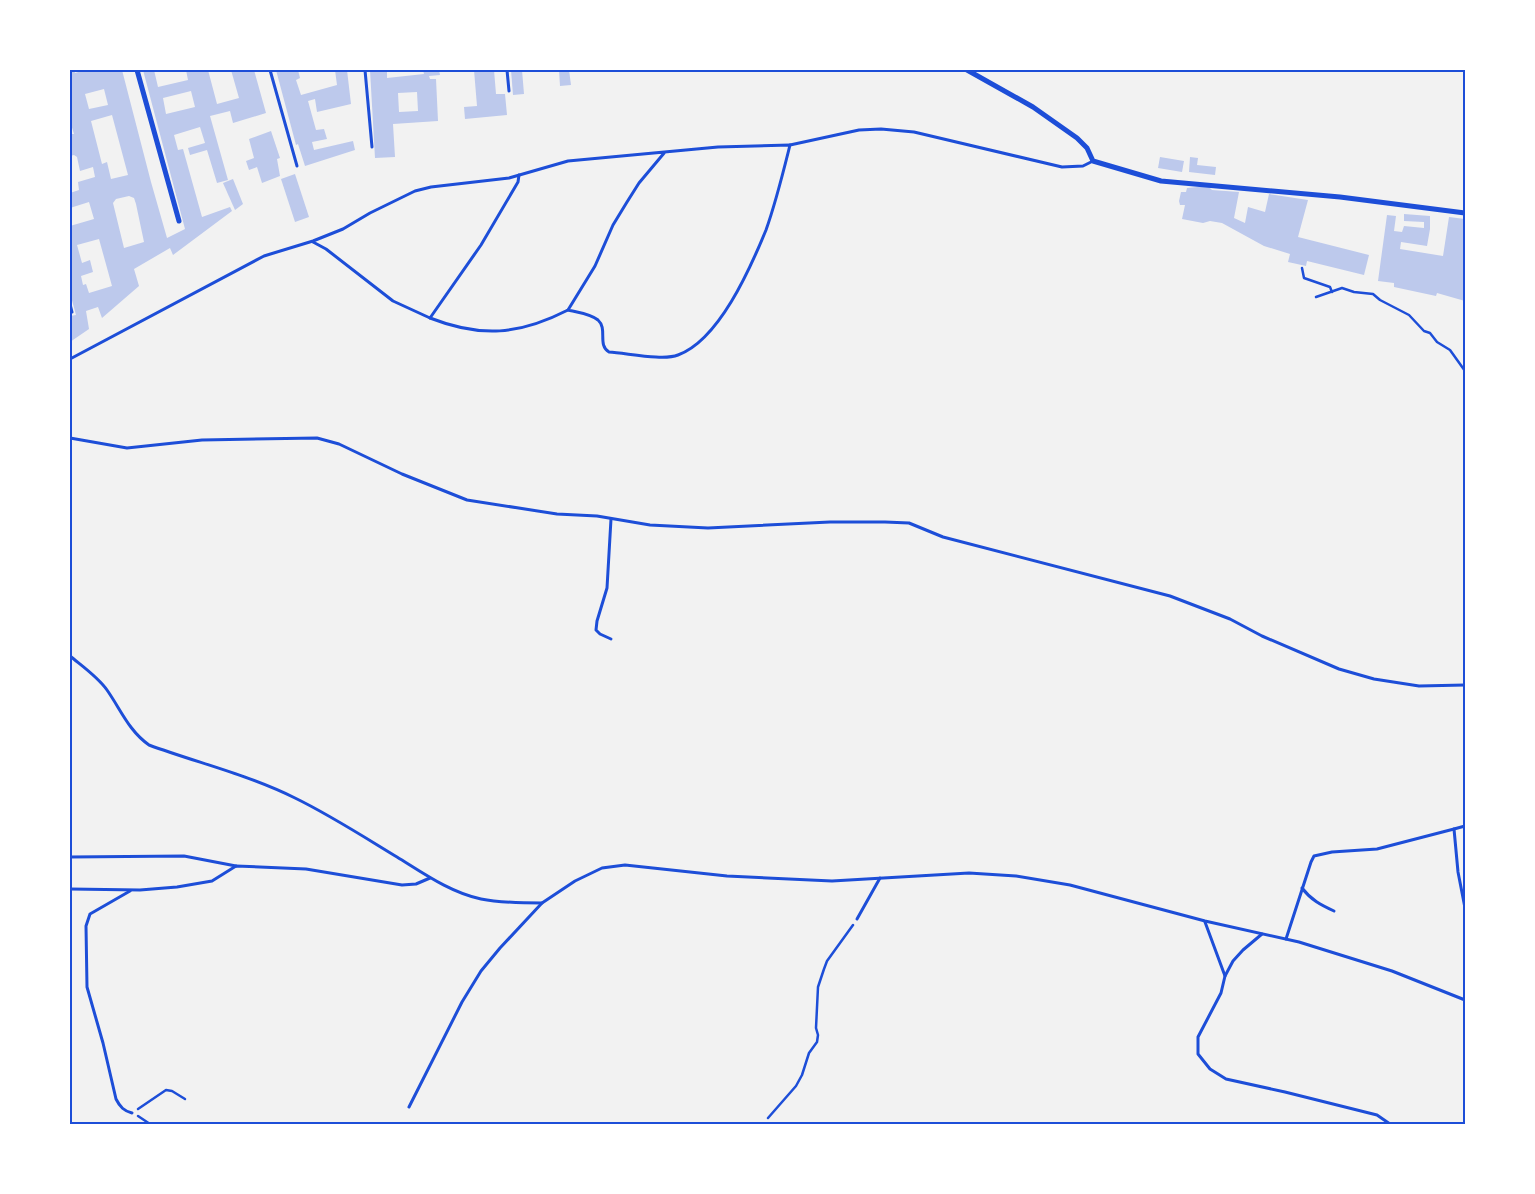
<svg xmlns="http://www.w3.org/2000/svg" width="1535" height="1194" font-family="'Open Sans',sans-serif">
<rect width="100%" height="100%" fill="#f2f2f2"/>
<!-- building -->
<g fill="#bdc9ec" fill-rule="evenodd">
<path d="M70 70H74L75 73 85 70H122L151 182 167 238 185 229 143 70H154L158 87 188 80 186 70H208L217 104 239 98 231 70H254L266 113 233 123 230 111 210 116 228 180 217 183 207 150 190 155 188 148 205 143 200 127 174 135 178 150 183 149 202 217 230 207 232 211 173 255 170 248 134 269 139 286 102 318 98 307 86 311 89 329 70 342V316L76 315 70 293V226L94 219 89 202 70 208V193L79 190 78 182 95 177 93 167 80 171 77 157 74 155 70 156V134H74L70 121ZM104 89 108 105 89 109 85 94ZM191 91 195 107 166 114 163 98ZM112 115 128 175 111 179 107 162 102 164 91 121ZM129 196 134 198 136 204 144 242 124 248 113 203 116 199ZM99 239 112 286 89 293 86 284 83 285 81 276 93 272 90 260 82 263 77 245Z"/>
<path d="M276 70H298L300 78 296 80 301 95 337 85 335 70H347L351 104 317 112 315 99 308 101 316 130 324 129 327 139 312 142 314 150 353 141 355 150 305 166 298 144 296 145Z"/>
<path d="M370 70H387V78L424 74 423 70H439L440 75 429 76 430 79H436L438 121 393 124 395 157 375 158ZM417 92 418 111 399 112 398 93Z"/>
<path d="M474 70H494L496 94H505L507 115 465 119 464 107 477 106Z"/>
<path d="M511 70H522L524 94 513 95Z"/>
<path d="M559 70H569L571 85 560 86Z"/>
<path d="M271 131 280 158 277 159 280 176 262 183 257 167 249 170 246 161 254 158 249 139Z"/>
<path d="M1160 157 1184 161 1182 172 1158 168Z"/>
<path d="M1190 157 1198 158 1197 165 1216 167 1215 175 1189 172Z"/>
<path d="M295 174 309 217 295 222 281 179Z"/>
<path d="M233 179 243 204 235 210 223 183Z"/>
<path d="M1208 186 1212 190 1239 192 1234 218 1245 223 1248 207 1265 212 1269 194 1308 200 1298 237 1369 255 1364 275 1307 261 1306 266 1288 262 1290 254 1264 246 1222 223 1210 221 1203 223 1182 219 1185 205H1180L1179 201 1181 192H1186L1187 188Z"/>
<path d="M1404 214 1430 216V229L1427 246 1401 242 1400 249 1443 256 1449 217 1465 219V301L1437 293 1436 296 1394 287V283L1378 281 1387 215 1396 216 1394 231 1402 232 1404 226 1424 228V222L1404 221Z"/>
<rect x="430" y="1122" width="20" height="2"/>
</g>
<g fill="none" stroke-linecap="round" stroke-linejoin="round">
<!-- path -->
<g stroke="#1d4ed8" stroke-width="2.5">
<path d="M1302 268 1304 278 1330 287 1332 292"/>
<path d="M1316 297 1342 288 1354 292 1373 294 1380 300 1409 315 1424 331 1430 333 1437 342 1450 350 1465 371"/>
<path d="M138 1109 166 1090 172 1091 185 1099"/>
<path d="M138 1116 150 1124"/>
<path d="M768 1118 796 1086 802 1075 809 1053 817 1042 818 1035 816 1028 818 987 824 969 827 961 853 925"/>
</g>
<!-- service -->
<g stroke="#1d4ed8" stroke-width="3">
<path d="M270 70 297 166"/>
<path d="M365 70 372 147"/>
<path d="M507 70 509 91"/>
<path d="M790 145 859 130 881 129 914 132 1062 167 1083 166 1093 161"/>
<path d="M313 242 326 249 393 301 430 318 481 245 518 182 519 175"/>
<path d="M70 304 72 312"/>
<path d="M430 318C481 338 519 335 568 310"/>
<path d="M70 359 264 256 313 241 343 229 370 213 415 191 431 187 509 178 568 161 718 147 790 145C783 173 776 202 766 230 750 269 719 340 678 355 663 361 627 353 609 352 597 345 608 329 598 320 591 314 577 312 568 310L595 266 613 225 627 202 639 183 665 152"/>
<path d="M70 438 127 448 202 440 317 438 339 444 402 474 467 500 557 514 597 516 650 525 708 528 830 522H885L909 523 943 537 1170 596 1230 619 1262 636 1339 669 1374 679 1419 686 1465 685"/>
<path d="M611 639 600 634 596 630 597 621 607 588 611 519"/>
<path d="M70 656C82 666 98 677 107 690 121 710 129 731 149 745 198 763 249 775 295 798 330 815 364 837 397 857 423 873 451 893 481 899 501 903 522 903 542 903"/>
<path d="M1465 826 1454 829 1458 872 1465 908"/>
<path d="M70 857 184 856 236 866"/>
<path d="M1302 888C1311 900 1321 905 1334 911"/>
<path d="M70 889 140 890 177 887 212 881 236 866 306 869 402 885 416 884 430 878"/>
<path d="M130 891 90 914 86 926 87 987 103 1043 116 1099C120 1107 124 1111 132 1113"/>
<path d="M857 919 880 878"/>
<path d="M1205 922 1225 976"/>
<path d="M1262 934 1243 950 1233 961 1225 976 1221 993 1198 1037V1054L1210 1069 1226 1079 1285 1092 1377 1115 1390 1124"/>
<path d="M1286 939 1311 862 1314 856 1332 852 1377 849 1454 829"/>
<path d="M409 1107 462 1002 481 971 500 948 542 903 575 881 602 868 625 865 727 876 832 881 969 873 1016 876 1070 885 1205 921 1299 942 1392 971 1465 1000"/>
</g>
<!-- minor -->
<g stroke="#1d4ed8" stroke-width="5">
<path d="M137 70 179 221"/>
<path d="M967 70 1033 107 1077 138 1087 148 1093 161 1161 181 1340 197 1465 213"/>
</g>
</g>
<!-- border -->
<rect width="1535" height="1194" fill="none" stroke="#ffffff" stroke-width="142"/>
<rect x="71" y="71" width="1393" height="1052" fill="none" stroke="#1d4ed8" stroke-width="2"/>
</svg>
